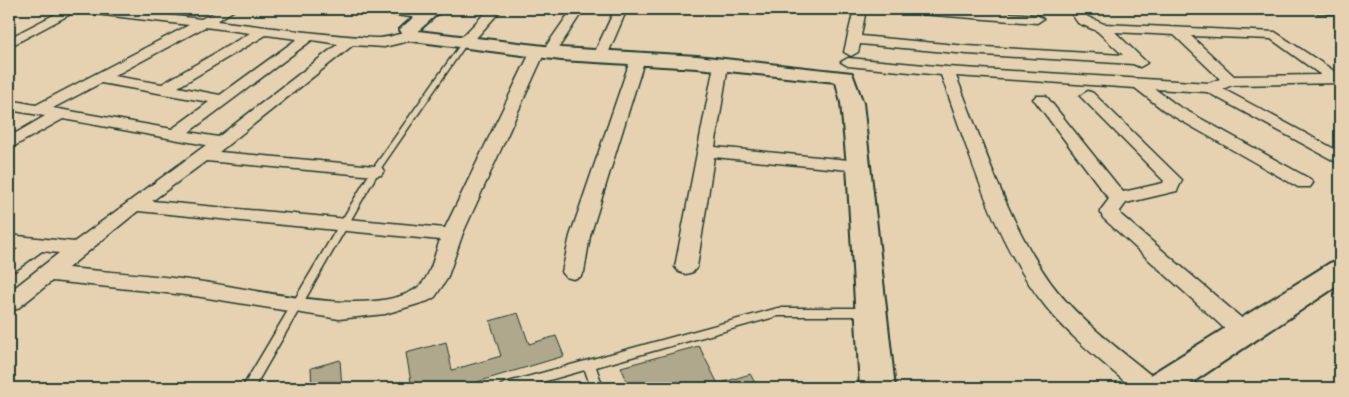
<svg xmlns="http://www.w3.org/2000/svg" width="1349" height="397" font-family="Sriracha,sans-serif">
<rect width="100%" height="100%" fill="#e6d2b0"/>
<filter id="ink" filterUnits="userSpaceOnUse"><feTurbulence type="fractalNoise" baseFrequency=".02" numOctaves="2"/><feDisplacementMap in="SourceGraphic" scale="10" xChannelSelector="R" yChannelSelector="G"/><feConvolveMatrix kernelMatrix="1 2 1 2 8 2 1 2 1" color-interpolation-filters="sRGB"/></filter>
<g filter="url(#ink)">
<!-- building -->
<g fill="#afa88d" stroke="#1f3d34">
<path d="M518 313 529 344 556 336 564 356 457 388H412L406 353 446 342 452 370 501 356 490 321Z"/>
<path d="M699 346 718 384 750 374 758 388H630L621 367Z"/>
<path d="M340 360 342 388H312L311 368Z"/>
</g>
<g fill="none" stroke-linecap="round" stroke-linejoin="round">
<!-- lane casing -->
<g stroke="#1f3d34" stroke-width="3">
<g id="lane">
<path d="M464 41 467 43 379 171 254 388H242L371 171 462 42Z"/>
<path d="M778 308H867L871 309 872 312 871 315 867 316H778L596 367 603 388H591L585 370 521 388H499L501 385 505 383Z"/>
</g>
</g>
<!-- street casing -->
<g stroke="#1f3d34" stroke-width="3">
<g id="street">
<path d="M9 9H16L9 13Z"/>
<path d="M65 9H80L9 47V38Z"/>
<path d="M81 9H116L201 19 221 9H236L217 21C270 27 322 35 375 38 389 39 404 30 417 33L419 36 417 39 384 47 353 45 219 152 375 166 381 167 384 171 381 175 375 176 206 161 152 201 445 228 531 51 538 47 544 49 572 9H584L554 55 544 54 463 233 447 279 435 297 428 301 385 314 339 319 195 296 52 281 17 309 9 311V292L59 253 42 251 16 270 9 272V255L18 249 9 247V235L74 242 206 145 63 119 9 149V137L45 116 9 110V100L36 105 189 25 87 13ZM205 27 250 33 162 84 114 76ZM266 35 297 39 220 95 178 87ZM312 40 338 44 218 137 189 132ZM101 83 209 102 172 129 53 108ZM138 211 440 240C434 255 431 278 417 288 372 320 250 288 197 281 154 275 111 272 68 268Z"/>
<path d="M380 9H410L431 12 433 15C428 21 385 15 380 9Z"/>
<path d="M489 9H502L469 46H459L457 43 459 40Z"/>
<path d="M615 9H627L607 56 600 60 595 59 593 56Z"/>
<path d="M854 9H866L861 36 967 46 1123 55 1097 31 1078 23 1068 9H1080L1088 17 1104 24 1275 32 1340 75V83L1232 85 1223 89 1340 152V164L1207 92 1155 89 1178 106 1310 179 1313 183 1310 187H1298L1166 112 1135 88 956 76C984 145 1007 222 1051 283 1080 322 1121 350 1158 381L1162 388H1132C1103 362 1071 338 1046 307 993 241 970 153 941 75L848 66 841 62 848 58 947 67 1209 83 1220 79 1174 35 1115 32 1147 63 1140 67 1133 64 967 54 860 44 858 52 851 56 844 52ZM1191 36 1271 39 1321 75 1234 76Z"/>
<path d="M902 9H954L1037 15 1043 19 1037 23 908 13Z"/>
<path d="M1312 9H1340V13H1318Z"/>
<path d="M638 54 645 58 590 236 584 272 580 277 573 279 566 277 562 272 570 236 631 58Z"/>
<path d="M721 61 728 65 715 147 859 161 865 162 868 166 865 170 859 171 714 157 697 267 693 272 686 274 679 272 675 267 714 65Z"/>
<path d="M1088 91 1093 93 1182 180 1177 191 1126 203 1120 211 1121 215 1252 327 1256 333 1252 339 1244 342 1236 339 1103 218 1100 211 1109 199 1036 102 1033 99 1036 96H1046L1123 192 1163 183 1164 181 1083 99 1080 96Z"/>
</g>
</g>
<!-- secondary casing -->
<g stroke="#1f3d34" stroke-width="4">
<g id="secondary">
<path d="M423 9H443L418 31 561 48 697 56 852 73 863 103 895 388H860L847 166 841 103 836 82 697 68 561 60 405 40 399 30Z"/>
<path d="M1340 260V284L1184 388H1140L1145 378 1330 263Z"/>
</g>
</g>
<!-- lane -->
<use href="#lane" fill="#e6d2b0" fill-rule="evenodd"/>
<!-- street -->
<use href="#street" fill="#e6d2b0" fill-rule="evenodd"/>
<!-- secondary -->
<use href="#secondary" fill="#e6d2b0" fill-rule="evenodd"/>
</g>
</g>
<!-- margin -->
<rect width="1349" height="397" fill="none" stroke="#e6d2b0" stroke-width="30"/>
<rect x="15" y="15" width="1319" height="367" fill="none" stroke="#1f3d34" stroke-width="2" filter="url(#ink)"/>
</svg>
